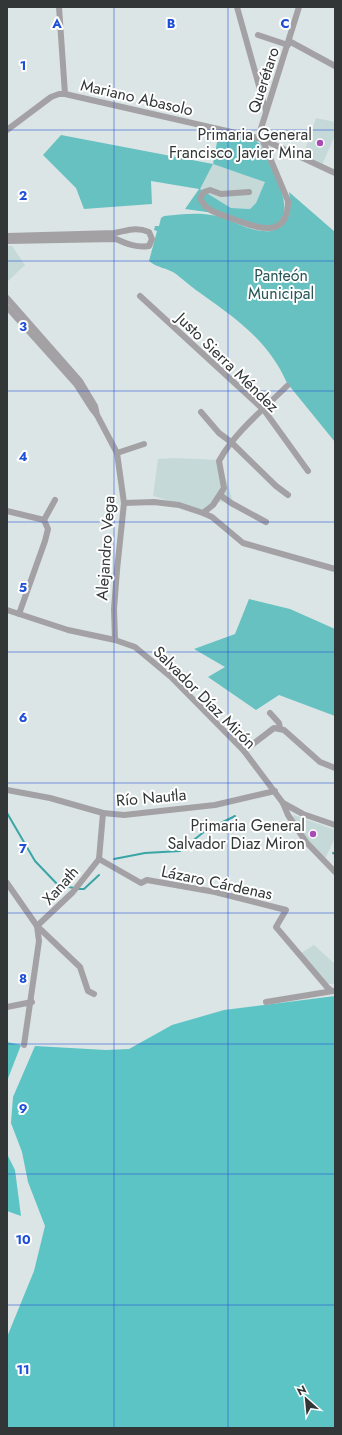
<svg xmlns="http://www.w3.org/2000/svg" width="342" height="1435" font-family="Jost,sans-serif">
<rect width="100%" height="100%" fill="#dbe5e5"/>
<!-- built -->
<g fill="#c6d9d9">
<path d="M316 118 335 122V135L322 165 304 153Z"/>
<path d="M213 164 266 182 256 203 250 209 231 208 199 189Z"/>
<path d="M7 246H12L25 265 7 282Z"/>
<path d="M174 458 220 460 233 502H214L204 511 153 496 158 459Z"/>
<path d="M294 815 335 830V838L325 859 308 843 292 819Z"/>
<path d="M314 945 335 964V984H325L301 953Z"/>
</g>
<!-- green -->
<g fill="#67c1c1" fill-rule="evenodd">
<path d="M219 131 254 139 260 144C268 162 290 197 283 216 281 222 275 225 269 227L214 213 185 209 199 189 151 181 152 204 84 209 76 188 43 155 61 135 213 164ZM213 164 265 182 256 203 250 209 231 208 200 189Z"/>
<path d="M289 192 335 232V442L287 383C269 342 238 320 203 295 194 289 185 281 176 274 168 268 157 268 149 261L157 231 154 230 155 226H159L161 218 164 216C182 214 199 212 217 216 235 221 251 233 271 231 291 221 292 213 289 192Z"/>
<path d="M249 599 290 609 335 629V716L279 695 256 710 208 677 225 667 194 649 235 634Z"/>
</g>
<!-- forest -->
<g fill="#5dc4c5">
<path d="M335 996V1428H7V1337L34 1271 45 1226 28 1182 22 1152 11 1123 13 1097 35 1046 106 1050 129 1049 172 1025 224 1010Z"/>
<path d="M7 1042 21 1045 7 1081Z"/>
<path d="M7 1154 15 1170 21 1216 7 1211Z"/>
</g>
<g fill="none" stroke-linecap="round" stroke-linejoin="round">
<!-- stream -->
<g stroke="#39a5a6" stroke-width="2">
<path d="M7 813 35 861 58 885 74 888"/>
<path d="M333 853 335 854"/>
<path d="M114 859 145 853 180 851 205 831 235 816"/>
<path d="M78 889H84L99 875"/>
</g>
<!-- minor -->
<g stroke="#a4a1a4" stroke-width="6">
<path d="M59 7 65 94"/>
<path d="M237 7 266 111"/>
<path d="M258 35 288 45"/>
<path d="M289 41 335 66"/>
<path d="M7 130 51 97 59 94H65L262 139 335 173"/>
<path d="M258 138 299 7"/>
<path d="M249 192 221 194 210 190 204 192 200 198C206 212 220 214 233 219 257 228 288 240 288 201L262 139"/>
<path d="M7 236 115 233C127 230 137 227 149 232L152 239 149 246C137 248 127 244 116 239L7 241"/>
<path d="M140 296 264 410 308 471"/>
<path d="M7 298 80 381 95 406 97 415 117 453 124 503 117 570 114 609 115 640"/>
<path d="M7 307 76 384 92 409 96 414"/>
<path d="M201 412 219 433 231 442 276 486 288 495"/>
<path d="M117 453 144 444"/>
<path d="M220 495 231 503 266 522"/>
<path d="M124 503 154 502 179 505 203 513 212 517 243 543 335 569"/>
<path d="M7 511 44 520"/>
<path d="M203 513 213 505 224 488 219 461C235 432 264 409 287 386"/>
<path d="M7 610 68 630 115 640 135 647 171 677 244 751 283 803 288 815 306 842 335 872"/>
<path d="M19 614 45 541 48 529 44 520 55 500"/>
<path d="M270 713 279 723 280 728"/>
<path d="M244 751 274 728 284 730 320 762 335 768"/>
<path d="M7 790 50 798 103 813 124 815 215 805 275 791"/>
<path d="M283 803 303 814 335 825"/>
<path d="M103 813 99 859 141 883 147 880 215 892 286 910 276 927 327 987 332 991"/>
<path d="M7 883 37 926 39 941 24 1045"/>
<path d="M94 994 88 991 80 967 37 926 73 892 99 859"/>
<path d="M266 1002 333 991"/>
<path d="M7 1007 32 1002"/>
</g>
</g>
<!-- grid -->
<path fill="none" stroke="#1d4ed8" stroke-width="1" stroke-opacity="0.55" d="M114 7V1428M228 7V1428M7 130H335M7 261H335M7 391H335M7 522H335M7 652H335M7 783H335M7 913H335M7 1044H335M7 1174H335M7 1305H335"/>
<!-- markers -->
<g fill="#a84bb5" stroke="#fff" stroke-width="1.5">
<circle cx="320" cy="143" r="4"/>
<circle cx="313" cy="834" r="4"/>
</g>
<g text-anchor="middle" stroke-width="4" stroke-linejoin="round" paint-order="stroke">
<!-- street labels -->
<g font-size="16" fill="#323636" stroke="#fff">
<text transform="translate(263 80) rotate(-72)" y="6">Querétaro</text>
<text transform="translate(137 97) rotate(13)" y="6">Mariano Abasolo</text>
<text transform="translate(228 362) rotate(44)" y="6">Justo Sierra Méndez</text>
<text transform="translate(105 548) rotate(-86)" y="6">Alejandro Vega</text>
<text transform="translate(205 697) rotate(45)" y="6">Salvador Díaz Mirón</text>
<text transform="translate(151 797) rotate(-5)" y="6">Río Nautla</text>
<text transform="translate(217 882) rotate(12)" y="6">Lázaro Cárdenas</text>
<text transform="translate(60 885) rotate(-48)" y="6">Xanath</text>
</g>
<!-- poi labels -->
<g font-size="16" fill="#323636" stroke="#fff" text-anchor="end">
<text x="312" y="140">Primaria General<tspan x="312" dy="18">Francisco Javier Mina</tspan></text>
<text x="305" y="831">Primaria General<tspan x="305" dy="18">Salvador Diaz Miron</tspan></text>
</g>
<!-- park labels -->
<g font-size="16" fill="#285556" stroke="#fff">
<text x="281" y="281">Panteón<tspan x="281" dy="18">Municipal</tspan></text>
</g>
</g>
<g font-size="13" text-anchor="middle" font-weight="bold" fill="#1d4ed8" stroke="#fff" stroke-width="4" stroke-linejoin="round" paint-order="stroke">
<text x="57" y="28">A</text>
<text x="171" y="28">B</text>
<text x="285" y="28">C</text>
<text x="23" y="70">1</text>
<text x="23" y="200">2</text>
<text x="23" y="331">3</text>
<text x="23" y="461">4</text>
<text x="23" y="592">5</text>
<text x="23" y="722">6</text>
<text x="23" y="853">7</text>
<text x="23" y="983">8</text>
<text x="23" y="1113">9</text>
<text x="23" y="1244">10</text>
<text x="23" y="1374">11</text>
</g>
<!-- border -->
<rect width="342" height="1435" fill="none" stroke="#323636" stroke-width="16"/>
<!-- north arrow -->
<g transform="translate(306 1399) rotate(333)" stroke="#ffffff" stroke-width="3" paint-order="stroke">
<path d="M0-3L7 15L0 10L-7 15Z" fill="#323636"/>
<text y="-6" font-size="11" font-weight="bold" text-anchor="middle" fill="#323636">N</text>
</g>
</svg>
